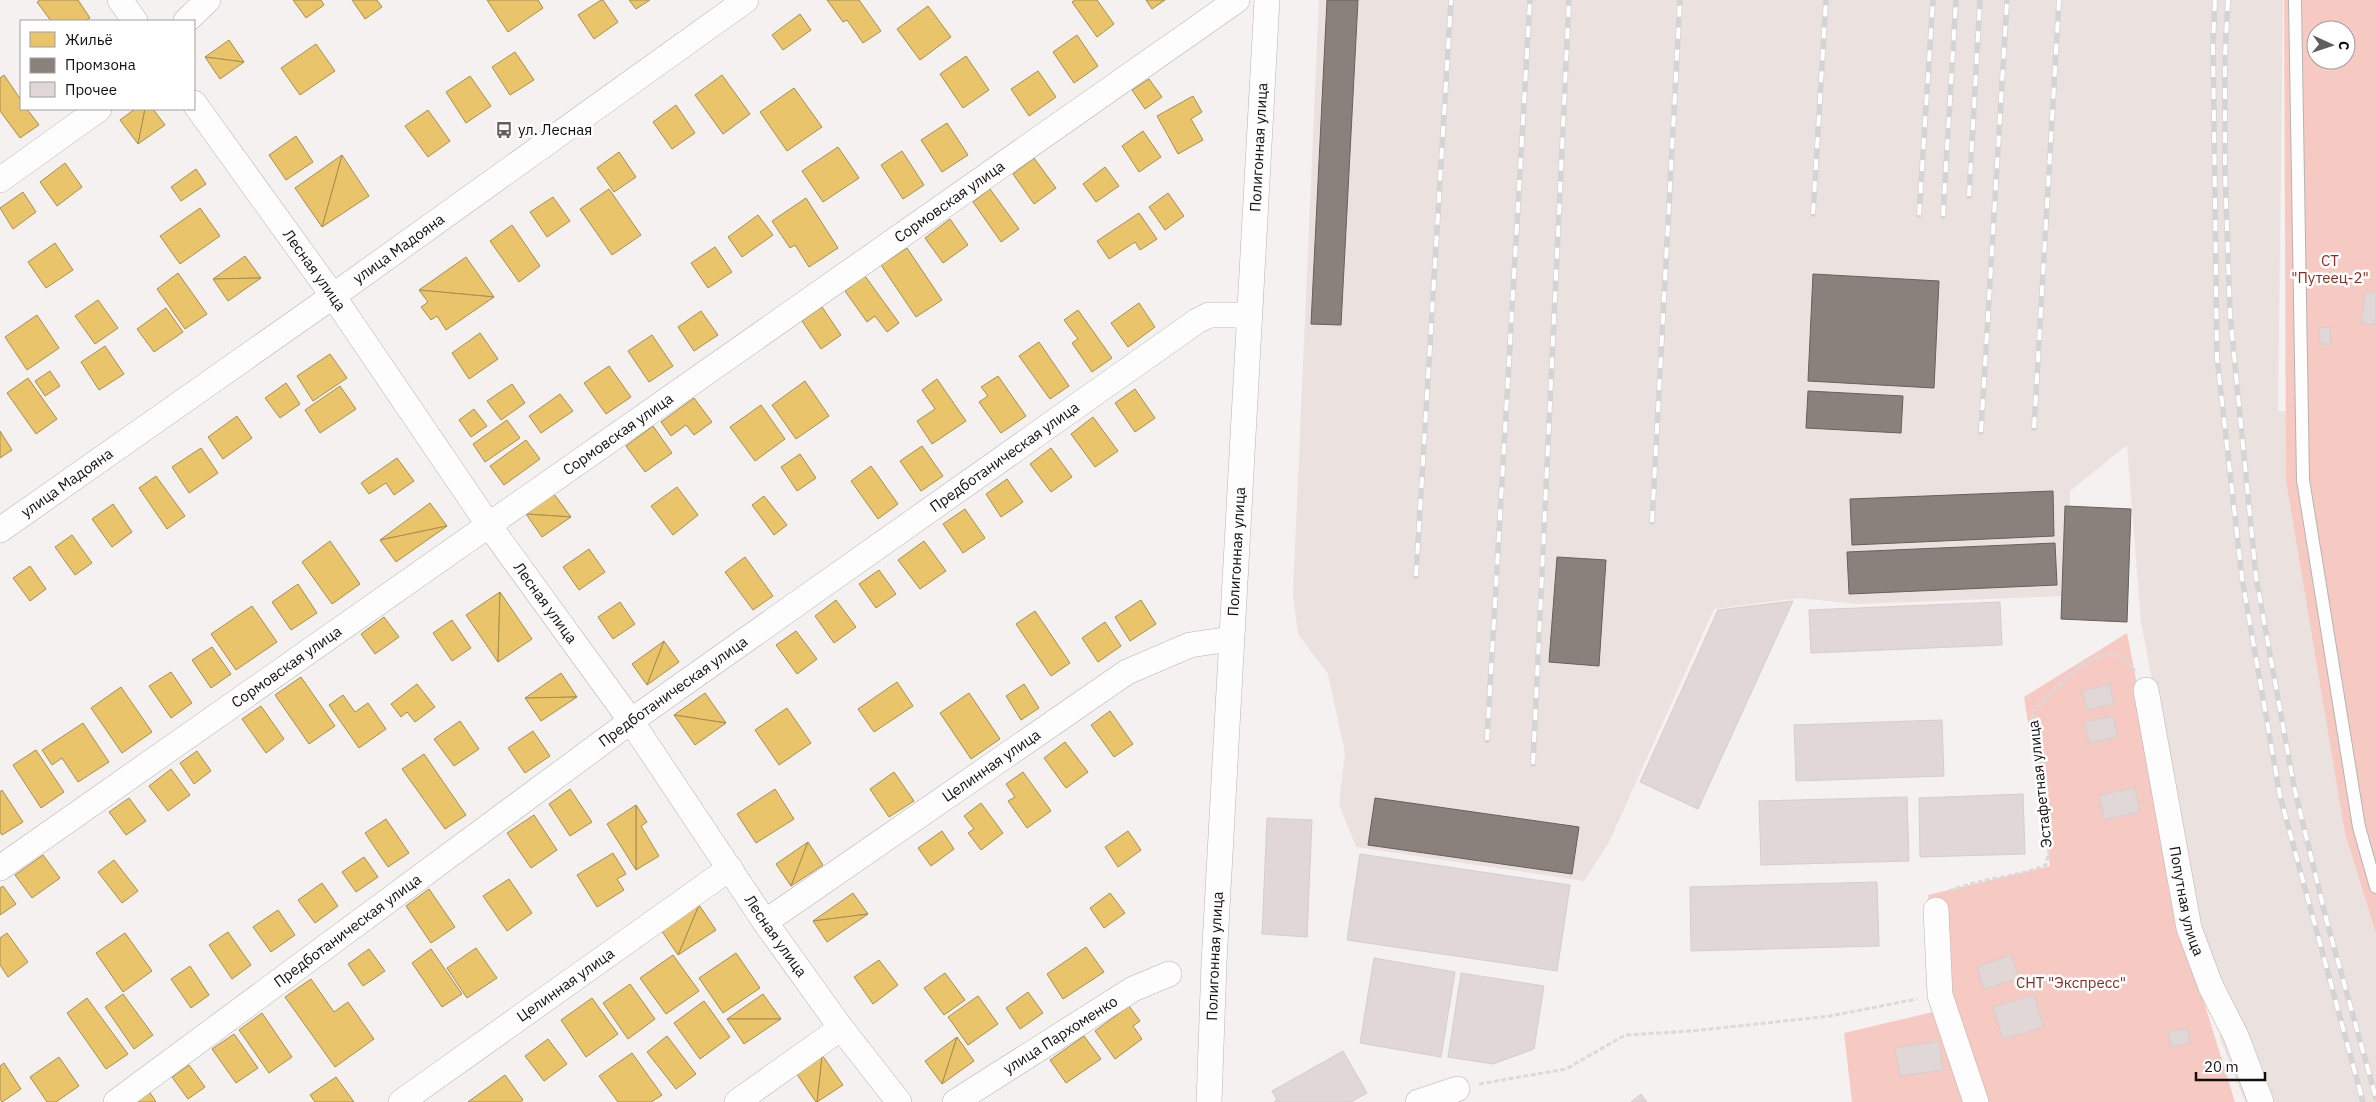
<svg xmlns="http://www.w3.org/2000/svg" width="2376" height="1102" font-family="'IBM Plex Sans',sans-serif">
<rect width="100%" height="100%" fill="#f5f1f0"/>
<!-- built -->
<path fill="#ebe1df" d="M1319 0H2283L2278 411 2324 412 2376 763V1102H2245L2221 1041 2141 622 2127 445 2070 491 2067 596 1857 604 1799 598 1714 609 1609 842 1584 881 1356 847 1339 804 1345 753 1328 674 1298 634 1293 593Z"/>
<!-- green -->
<g fill="#f6cac2" fill-rule="evenodd">
<path d="M2284 0H2376V933L2345 833 2286 480ZM2316 30H2346V60H2316Z"/>
<path d="M2127 633 2190 957 2235 1102H1852L1844 1033 1937 1011 1935 947 1928 895 2050 866 2024 697Z"/>
</g>
<!-- homes -->
<g fill="#e9c46a" stroke="#a88e4f">
<path d="M40 0H78L90 18 85 21H51L37 2Z"/>
<path d="M293 0H321L324 5 306 18Z"/>
<path d="M352 0H377L382 7 365 19Z"/>
<path d="M487 0H538L543 8 508 32Z"/>
<path d="M601 0H603L618 22 594 39 578 15Z"/>
<path d="M629 0H650L636 9Z"/>
<path d="M827 0H859L881 31 863 43 847 20 843 22Z"/>
<path d="M1075 0H1097L1114 24 1097 37 1072 2Z"/>
<path d="M1146 0H1165L1152 9Z"/>
<path d="M928 6 951 37 920 60 897 29Z"/>
<path d="M800 14 811 30 783 50 772 35Z"/>
<path d="M1077 35 1098 66 1074 83 1053 52Z"/>
<path d="M229 40 244 62 205 57Z"/>
<path d="M316 44 335 71 300 95 281 68Z"/>
<path d="M515 52 534 80 510 95 492 67Z"/>
<path d="M966 56 989 90 963 108 940 74Z"/>
<path d="M205 57 244 62 220 79Z"/>
<path d="M1038 71 1056 97 1029 116 1011 89Z"/>
<path d="M4 75 21 100V109H27L39 125 20 138 0 111V78Z"/>
<path d="M722 75 750 114 723 134 695 95Z"/>
<path d="M470 76 491 106 466 123 446 92Z"/>
<path d="M1149 79 1162 97 1145 109 1132 90Z"/>
<path d="M794 88 822 127 787 151 760 112Z"/>
<path d="M1193 96 1202 112 1191 119 1203 140 1178 154 1157 116Z"/>
<path d="M676 105 695 133 672 149 653 122Z"/>
<path d="M135 109H145L138 144 120 120Z"/>
<path d="M145 109H153L165 125 138 144Z"/>
<path d="M428 110 450 141 428 157 405 126Z"/>
<path d="M947 123 968 155 942 172 921 140Z"/>
<path d="M1143 131 1161 157 1139 172 1122 146Z"/>
<path d="M296 136 313 162 286 180 269 155Z"/>
<path d="M838 147 859 178 823 202 802 171Z"/>
<path d="M902 151 924 185 903 199 881 165Z"/>
<path d="M619 152 636 177 614 192 597 168Z"/>
<path d="M342 155 369 196 322 227Z"/>
<path d="M342 155 322 227 295 188Z"/>
<path d="M1034 158 1056 188 1034 204 1013 174Z"/>
<path d="M65 163 82 187 57 206 40 182Z"/>
<path d="M1105 167 1119 186 1096 202 1083 184Z"/>
<path d="M196 169 206 184 181 201 171 187Z"/>
<path d="M609 189 641 235 612 255 580 209Z"/>
<path d="M990 189 1019 229 1001 242 973 202Z"/>
<path d="M23 192 36 212 13 229 0 208Z"/>
<path d="M1168 193 1184 216 1165 230 1149 207Z"/>
<path d="M553 197 570 221 547 237 530 212Z"/>
<path d="M806 198 838 248 809 267 795 245 790 248 772 221Z"/>
<path d="M200 208 220 236 180 264 160 236Z"/>
<path d="M1139 213 1157 239 1140 250 1135 242 1109 259 1097 241Z"/>
<path d="M758 215 773 235 742 257 728 237Z"/>
<path d="M950 219 968 245 943 263 925 238Z"/>
<path d="M512 225 540 266 519 282 490 241Z"/>
<path d="M55 243 73 270 46 288 28 262Z"/>
<path d="M715 247 732 272 708 288 691 263Z"/>
<path d="M907 248 942 300 916 317 881 265Z"/>
<path d="M245 256 261 278 213 279Z"/>
<path d="M466 257 494 297 419 290Z"/>
<path d="M178 273 207 314 185 329 157 289Z"/>
<path d="M865 276 899 323 887 332 875 316 867 322 845 291Z"/>
<path d="M261 278 228 301 213 279Z"/>
<path d="M419 290 494 297 446 330 437 316 431 320 421 307 428 302Z"/>
<path d="M98 300 118 328 95 344 75 316Z"/>
<path d="M1139 303 1155 327 1128 347 1111 323Z"/>
<path d="M822 307 841 335 821 349 802 321Z"/>
<path d="M166 308 183 332 154 352 137 329Z"/>
<path d="M1078 310 1112 358 1092 372 1072 343 1078 339 1064 320Z"/>
<path d="M701 311 718 335 694 351 678 327Z"/>
<path d="M37 315 59 348 27 370 5 337Z"/>
<path d="M480 333 498 359 469 379 452 353Z"/>
<path d="M652 335 673 366 649 382 628 351Z"/>
<path d="M1039 342 1069 386 1050 399 1019 356Z"/>
<path d="M105 346 124 374 99 390 81 362Z"/>
<path d="M330 354 347 378 313 401 297 376Z"/>
<path d="M609 366 631 397 606 414 584 383Z"/>
<path d="M50 371 60 386 45 396 35 381Z"/>
<path d="M998 376 1026 416 1001 433 979 402 988 396 981 387Z"/>
<path d="M28 378 57 419 36 434 7 393Z"/>
<path d="M937 379 966 421 932 444 917 421 935 409 922 390Z"/>
<path d="M805 381 829 416 796 439 772 405Z"/>
<path d="M286 383 300 404 280 418 265 398Z"/>
<path d="M512 384 525 403 501 420 487 401Z"/>
<path d="M340 386 356 409 320 433 305 410Z"/>
<path d="M1135 389 1155 418 1135 432 1115 403Z"/>
<path d="M560 394 573 411 541 433 529 416Z"/>
<path d="M694 398 712 422 694 435 686 425 671 436 661 422Z"/>
<path d="M761 405 785 439 755 461 730 427Z"/>
<path d="M474 409 487 426 471 437 459 420Z"/>
<path d="M237 416 252 438 223 459 208 437Z"/>
<path d="M1093 417 1118 451 1095 467 1071 434Z"/>
<path d="M507 420 520 438 485 462 473 444Z"/>
<path d="M653 426 672 453 645 472 626 446Z"/>
<path d="M0 431 12 450 0 458Z"/>
<path d="M526 440 540 459 504 485 490 466Z"/>
<path d="M922 446 943 476 921 491 900 461Z"/>
<path d="M201 448 218 473 189 493 172 467Z"/>
<path d="M1051 448 1072 477 1051 492 1030 464Z"/>
<path d="M800 454 816 478 797 491 781 467Z"/>
<path d="M397 458 414 481 394 495 386 483 369 494 361 483Z"/>
<path d="M871 466 898 504 878 519 851 481Z"/>
<path d="M156 476 185 516 167 529 139 488Z"/>
<path d="M1007 479 1023 502 1001 517 986 494Z"/>
<path d="M677 487 698 515 673 535 651 506Z"/>
<path d="M554 494 571 517 526 514Z"/>
<path d="M764 496 787 525 774 535 752 505Z"/>
<path d="M430 503 447 526 380 540Z"/>
<path d="M113 504 132 532 112 547 92 519Z"/>
<path d="M965 509 985 538 963 553 943 524Z"/>
<path d="M526 514 571 517 542 537Z"/>
<path d="M447 526 396 562 380 540Z"/>
<path d="M72 535 92 563 75 575 55 547Z"/>
<path d="M330 541 360 584 332 604 302 562Z"/>
<path d="M924 541 946 571 920 589 898 560Z"/>
<path d="M589 549 605 572 579 590 563 567Z"/>
<path d="M745 557 773 596 753 610 725 572Z"/>
<path d="M30 566 46 589 30 601 13 578Z"/>
<path d="M879 570 896 594 876 608 859 584Z"/>
<path d="M298 584 317 613 291 630 272 602Z"/>
<path d="M500 592 498 662 466 615Z"/>
<path d="M500 592 532 639 498 662Z"/>
<path d="M836 600 856 627 834 643 815 616Z"/>
<path d="M1141 600 1156 624 1130 641 1115 617Z"/>
<path d="M620 602 635 624 613 639 598 617Z"/>
<path d="M252 606 277 642 236 670 211 634Z"/>
<path d="M1035 611 1070 663 1051 676 1016 624Z"/>
<path d="M384 617 399 637 375 654 361 634Z"/>
<path d="M452 620 471 648 452 661 433 633Z"/>
<path d="M1105 622 1121 646 1098 662 1082 638Z"/>
<path d="M796 631 817 659 797 674 776 645Z"/>
<path d="M664 641 647 685 632 664Z"/>
<path d="M664 641 679 662 647 685Z"/>
<path d="M212 647 231 674 211 688 192 660Z"/>
<path d="M171 672 192 703 171 718 149 686Z"/>
<path d="M561 673 577 697 525 698Z"/>
<path d="M301 677 335 726 309 744 275 695Z"/>
<path d="M897 682 913 706 874 732 858 709Z"/>
<path d="M417 684 435 707 415 722 407 712 401 717 391 704Z"/>
<path d="M1024 684 1039 708 1021 720 1006 696Z"/>
<path d="M121 687 152 732 122 753 91 708Z"/>
<path d="M705 693 726 723 674 715Z"/>
<path d="M969 693 1000 739 971 759 940 713Z"/>
<path d="M343 695 355 712 368 703 386 729 359 748 329 705Z"/>
<path d="M577 697 541 721 525 698Z"/>
<path d="M261 706 284 739 266 753 242 719Z"/>
<path d="M787 708 811 743 779 765 755 730Z"/>
<path d="M1110 711 1133 744 1114 757 1091 725Z"/>
<path d="M674 715 726 723 695 745Z"/>
<path d="M460 721 479 749 454 766 434 739Z"/>
<path d="M83 723 109 762 78 782 62 758 52 765 42 750Z"/>
<path d="M533 731 550 756 525 773 508 748Z"/>
<path d="M1065 742 1088 772 1066 788 1044 758Z"/>
<path d="M36 750 64 792 41 808 13 765Z"/>
<path d="M197 751 211 771 194 784 180 763Z"/>
<path d="M424 754 466 815 445 829 402 769Z"/>
<path d="M171 769 190 795 168 811 149 786Z"/>
<path d="M894 772 914 801 889 817 870 789Z"/>
<path d="M1023 772 1051 811 1027 828 1008 801 1015 797 1006 784Z"/>
<path d="M570 789 592 822 570 836 549 804Z"/>
<path d="M775 789 794 819 756 843 737 814Z"/>
<path d="M2 790 23 822 2 835 0 832V792Z"/>
<path d="M129 798 146 821 126 835 109 812Z"/>
<path d="M981 803 1003 833 981 850 968 833 974 829 964 816Z"/>
<path d="M636 805 647 822 641 826 659 856 636 870Z"/>
<path d="M636 805V870L607 824Z"/>
<path d="M534 815 557 850 531 868 507 833Z"/>
<path d="M386 819 409 853 388 867 365 833Z"/>
<path d="M942 831 954 849 931 866 918 848Z"/>
<path d="M1128 831 1141 850 1118 867 1105 847Z"/>
<path d="M808 842 791 886 776 864Z"/>
<path d="M808 842 823 865 791 886Z"/>
<path d="M613 853 626 874 617 879 624 890 597 907 577 875Z"/>
<path d="M43 855 60 878 32 898 15 875Z"/>
<path d="M364 857 378 877 356 892 342 872Z"/>
<path d="M114 860 138 891 122 903 98 872Z"/>
<path d="M509 879 532 913 507 931 483 896Z"/>
<path d="M322 883 338 906 315 923 298 900Z"/>
<path d="M3 886 16 904 0 915V888Z"/>
<path d="M429 889 455 927 431 943 406 906Z"/>
<path d="M853 893 868 914 813 921Z"/>
<path d="M1110 893 1125 913 1104 928 1090 908Z"/>
<path d="M699 905 716 930 678 955Z"/>
<path d="M699 905 678 955 661 930Z"/>
<path d="M278 910 295 935 271 952 253 927Z"/>
<path d="M868 914 827 942 813 921Z"/>
<path d="M228 932 251 965 232 979 209 945Z"/>
<path d="M7 933 28 962 8 977 0 965V938Z"/>
<path d="M125 933 152 971 123 992 96 953Z"/>
<path d="M1086 947 1104 972 1063 999 1047 974Z"/>
<path d="M476 948 497 978 467 998 447 968Z"/>
<path d="M369 949 385 971 363 986 348 964Z"/>
<path d="M431 949 462 994 442 1007 412 963Z"/>
<path d="M736 953 760 988 723 1013 699 978Z"/>
<path d="M673 955 699 991 666 1014 640 978Z"/>
<path d="M879 960 898 985 873 1004 854 977Z"/>
<path d="M190 966 209 995 191 1008 171 979Z"/>
<path d="M945 973 965 1000 944 1015 924 988Z"/>
<path d="M311 979 334 1012 348 1002 374 1039 335 1067 285 997Z"/>
<path d="M630 984 655 1019 628 1039 603 1003Z"/>
<path d="M1028 992 1043 1013 1020 1029 1006 1008Z"/>
<path d="M123 994 153 1035 134 1049 105 1007Z"/>
<path d="M763 994 781 1019H727Z"/>
<path d="M978 996 998 1024 968 1045 948 1017Z"/>
<path d="M87 998 128 1054 106 1069 67 1013Z"/>
<path d="M592 998 618 1034 586 1057 561 1020Z"/>
<path d="M704 1001 730 1037 700 1059 674 1023Z"/>
<path d="M1129 1006 1140 1021 1133 1026 1142 1039 1115 1059 1095 1031Z"/>
<path d="M262 1013 292 1057 269 1073 239 1030Z"/>
<path d="M727 1019H781L744 1044Z"/>
<path d="M234 1034 258 1068 236 1083 212 1049Z"/>
<path d="M667 1036 696 1074 676 1089 647 1052Z"/>
<path d="M1084 1036 1101 1059 1066 1083 1050 1060Z"/>
<path d="M957 1037 942 1084 925 1061Z"/>
<path d="M957 1037 974 1061 942 1084Z"/>
<path d="M548 1039 567 1064 544 1081 525 1056Z"/>
<path d="M632 1053 662 1095 651 1102H618L599 1076Z"/>
<path d="M822 1055 843 1085 817 1102Z"/>
<path d="M822 1055 817 1102H816L796 1073Z"/>
<path d="M59 1057 79 1086 56 1102H47L30 1077Z"/>
<path d="M4 1063 21 1089 2 1102 0 1099V1066Z"/>
<path d="M189 1065 205 1087 188 1099 172 1077Z"/>
<path d="M505 1075 523 1100 520 1102H468Z"/>
<path d="M336 1077 354 1102H315L310 1095Z"/>
<path d="M149 1091 156 1102H133Z"/>
</g>
<!-- industry -->
<g fill="#8a817c" stroke="#665f5b">
<path d="M1327 0H1358L1341 325 1311 324Z"/>
<path d="M1813 274 1939 281 1934 388 1808 381Z"/>
<path d="M1808 391 1903 396 1901 433 1806 428Z"/>
<path d="M2053 491 2054 536 1852 545 1850 499Z"/>
<path d="M2065 506 2131 509 2127 622 2061 619Z"/>
<path d="M2055 543 2057 585 1849 594 1847 552Z"/>
<path d="M1557 557 1606 560 1599 666 1549 662Z"/>
<path d="M1375 798 1579 827 1572 874 1368 845Z"/>
</g>
<!-- building -->
<g fill="#e1d7d6" stroke="#d2cfcf">
<path d="M2366 291 2376 293V325L2361 323Z"/>
<path d="M2330 327 2331 344H2320L2319 328Z"/>
<path d="M1793 601 1698 809 1640 782 1718 610Z"/>
<path d="M2000 602 2002 645 1811 653 1809 610Z"/>
<path d="M2110 684 2114 704 2087 710 2082 691Z"/>
<path d="M2113 716 2118 737 2089 743 2084 722Z"/>
<path d="M1942 720 1944 776 1796 781 1794 725Z"/>
<path d="M2135 788 2140 812 2104 820 2099 795Z"/>
<path d="M2023 794 2025 854 1920 857 1919 798Z"/>
<path d="M1907 797 1909 861 1761 865 1759 801Z"/>
<path d="M1267 818 1312 820 1307 937 1262 934Z"/>
<path d="M1360 854 1570 885 1557 971 1347 940Z"/>
<path d="M1877 882 1879 946 1691 951 1690 887Z"/>
<path d="M2011 955 2019 978 1984 989 1977 967Z"/>
<path d="M1374 958 1455 972 1441 1057 1360 1043Z"/>
<path d="M1461 973 1544 986 1534 1049 1493 1064 1448 1057Z"/>
<path d="M2034 995 2044 1027 2003 1039 1993 1007Z"/>
<path d="M2187 1028 2190 1043 2172 1047 2168 1032Z"/>
<path d="M1939 1041 1943 1070 1900 1076 1895 1048Z"/>
<path d="M1343 1051 1367 1093 1351 1102H1274L1277 1100 1272 1091Z"/>
<path d="M1641 1094 1647 1102H1631Z"/>
</g>
<g fill="none" stroke-linecap="round" stroke-linejoin="round">
<!-- lane casing -->
<g stroke="#b6b3b2" stroke-width="14">
<path id="lane" d="M2295 0 2303 480 2359 827 2376 887"/>
</g>
<!-- street casing -->
<g stroke="#b6b3b2" stroke-width="26">
<g id="street">
<path d="M120 0 135 21"/>
<path d="M186 21 208 0"/>
<path id="s1" d="M194 103 333 296 488 524 631 721 765 922 841 1028 899 1102"/>
<path d="M0 180 99 109"/>
<path id="s2" d="M0 530 333 296 746 0"/>
<path id="s3" d="M2146 690 2189 928 2211 987 2236 1036 2261 1102"/>
<path id="s4" d="M0 868 1237 0"/>
<path d="M1936 910 1940 995 1976 1102"/>
<path id="s5" d="M765 922 1127 672 1190 645 1231 639"/>
<path id="s6" d="M116 1102 631 721 1197 321 1209 315H1248"/>
<path id="s7" d="M401 1102 730 868"/>
<path d="M737 1102 841 1028"/>
<path id="s8" d="M955 1102 1133 989 1169 974"/>
<path id="s9" d="M1209 1102 1214 963 1267 0"/>
<path d="M1418 1102 1457 1089"/>
</g>
</g>
<!-- path -->
<g stroke="#dbdada" stroke-width="3" stroke-dasharray="5 2.5" stroke-linecap="butt">
<path d="M1949 891C1980 878 2015 878 2046 865L2049 850 2032 712C2051 694 2093 642 2121 657 2126 659 2132 667 2135 671"/>
<path d="M1479 1084 1566 1069 1625 1035 1692 1031 1830 1016 1917 999"/>
</g>
<!-- lane -->
<use href="#lane" stroke="#fefdfd" stroke-width="12"/>
<!-- street -->
<use href="#street" stroke="#fefdfd" stroke-width="25"/>
<!-- rail casing -->
<g stroke="#d5d4d4" stroke-width="5.5">
<g id="rail">
<path d="M2215 0 2213 44 2217 358 2242 578 2280 796 2363 1102"/>
<path d="M2228 0 2225 56V171L2230 314 2256 577 2294 787 2327 922 2376 1098"/>
<path d="M1969 196 1980 0"/>
<path d="M1813 214 1826 0"/>
<path d="M1919 215 1933 0"/>
<path d="M1943 216 1956 0"/>
<path d="M2034 428 2059 0"/>
<path d="M1981 432 2007 0"/>
<path d="M1652 522 1680 0"/>
<path d="M1416 576 1451 0"/>
<path d="M1487 740 1530 0"/>
<path d="M1533 764 1569 0"/>
</g>
</g>
<!-- rail -->
<use href="#rail" stroke="#fff" stroke-width="4" stroke-dasharray="11" stroke-linecap="butt"/>
</g>
<!-- icons -->
<defs>
<g id="bus-bare" transform="scale(1.35)"><path d="M-5-6H5V4H4V6H2V4H-2V6H-4V4H-5ZM-3.5-4V0h7V-4ZM-3.5 1.2v1.5H-2V1.2ZM2 1.2v1.5H3.5V1.2Z" fill="#615e5e" stroke="#fff" stroke-width="2.5" paint-order="stroke"/></g>
</defs>
<g fill-rule="evenodd">
<use href="#bus-bare" x="504" y="130"/>
</g>
<g text-anchor="middle" stroke-width="5" stroke-linejoin="round" paint-order="stroke">
<!-- poi labels -->
<g font-size="15" fill="#110f0f" stroke="#fff" text-anchor="start">
<text x="518" y="135">ул. Лесная</text>
</g>
<!-- street labels -->
<g font-size="15" fill="#110f0f" stroke="#fff">
<text dy="5" stroke="none"><textPath href="#s9" startOffset="956">Полигонная улица</textPath></text>
<text dy="5" stroke="none"><textPath href="#s4" startOffset="1160">Сормовская улица</textPath></text>
<text dy="5" stroke="none"><textPath href="#s2" startOffset="488">улица Мадояна</textPath></text>
<text dy="5" stroke="none"><textPath href="#s1" startOffset="206">Лесная улица</textPath></text>
<text dy="5" stroke="none"><textPath href="#s4" startOffset="755">Сормовская улица</textPath></text>
<text dy="5" stroke="none"><textPath href="#s6" startOffset="1098">Предботаническая улица</textPath></text>
<text dy="5" stroke="none"><textPath href="#s2" startOffset="82">улица Мадояна</textPath></text>
<text dy="5" stroke="none"><textPath href="#s9" startOffset="551">Полигонная улица</textPath></text>
<text dy="5" stroke="none"><textPath href="#s1" startOffset="611">Лесная улица</textPath></text>
<text dy="5" stroke="none"><textPath href="#s4" startOffset="350">Сормовская улица</textPath></text>
<text dy="5" stroke="none"><textPath href="#s6" startOffset="692">Предботаническая улица</textPath></text>
<text dy="5" stroke="none"><textPath href="#s5" startOffset="275">Целинная улица</textPath></text>
<text transform="translate(2040 784) rotate(-96)" y="5">Эстафетная улица</text>
<text dy="5" stroke="none"><textPath href="#s3" startOffset="215">Попутная улица</textPath></text>
<text dy="5" stroke="none"><textPath href="#s6" startOffset="288">Предботаническая улица</textPath></text>
<text dy="5" stroke="none"><textPath href="#s1" startOffset="1016">Лесная улица</textPath></text>
<text dy="5" stroke="none"><textPath href="#s9" startOffset="146">Полигонная улица</textPath></text>
<text dy="5" stroke="none"><textPath href="#s7" startOffset="202">Целинная улица</textPath></text>
<text dy="5" stroke="none"><textPath href="#s8" startOffset="125">улица Пархоменко</textPath></text>
</g>
<!-- park labels -->
<g font-size="15" fill="#90281d" stroke="#fff">
<text x="2330" y="266">СТ<tspan x="2330" dy="17">"Путеец-2"</tspan></text>
<text x="2071" y="988">СНТ "Экспресс"</text>
</g>
</g>
<!-- legend -->
<rect x="20" y="20" width="175" height="90" fill="#ffffff" stroke="#a09f9f"/>
<rect x="30" y="32" width="25" height="15" fill="#e9c46a" stroke="#a09f9f"/>
<text x="65" y="45" font-size="15" fill="#110f0f">Жильё</text>
<rect x="30" y="58" width="25" height="15" fill="#8a817c" stroke="#a09f9f"/>
<text x="65" y="70" font-size="15" fill="#110f0f">Промзона</text>
<rect x="30" y="82" width="25" height="15" fill="#e1d7d6" stroke="#a09f9f"/>
<text x="65" y="95" font-size="15" fill="#110f0f">Прочее</text>
<!-- north arrow -->
<g transform="translate(2331 45) rotate(93)"><circle r="24" fill="#ffffff" stroke="#a09f9f"/>
<path d="M0-4L9 19L0 12L-9 19Z" fill="#615e5e"/>
<text y="-8" font-size="14" font-weight="bold" text-anchor="middle" fill="#110f0f">С</text>
</g>
<!-- scale -->
<path d="M2196 1072v8h69v-8" fill="none" stroke="#110f0f" stroke-width="2.5"/>
<text x="2204" y="1072" font-size="15" fill="#110f0f" stroke="#ffffff" stroke-width="4" paint-order="stroke">20 m</text>
</svg>
